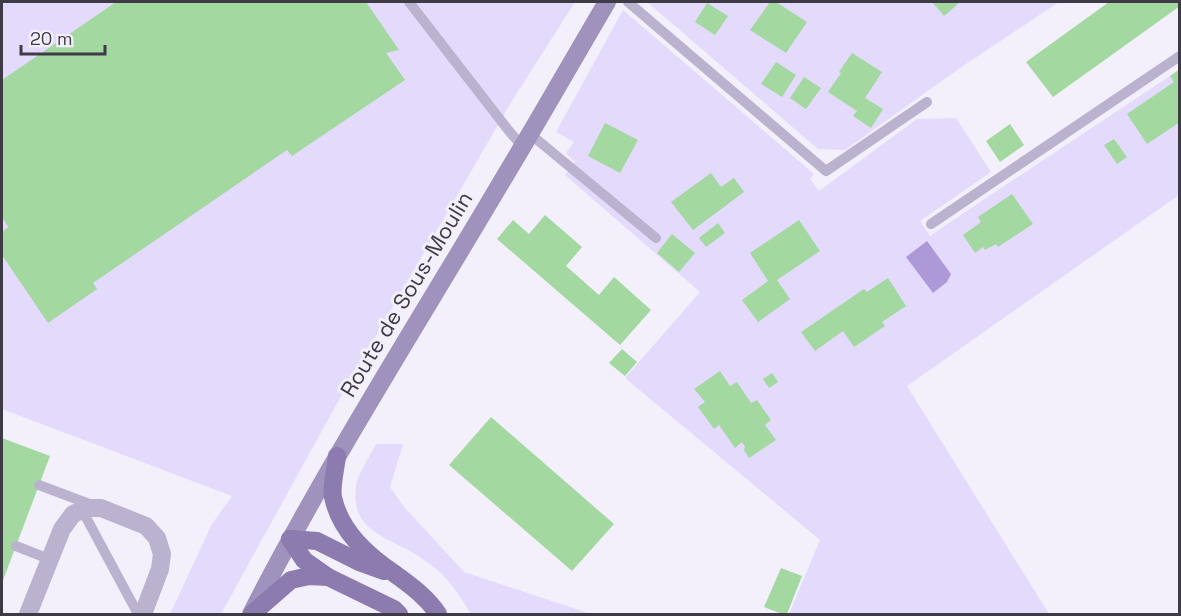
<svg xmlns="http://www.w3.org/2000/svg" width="1181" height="616" font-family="'Space Grotesk',sans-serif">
<rect width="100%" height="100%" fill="#f3f0fb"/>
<!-- green -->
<g fill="#e4dafc">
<path d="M2 2H575L510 104 335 407 221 614H170L212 524 232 496 2 409Z"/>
<path d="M647 2H1059L960 68 845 150 818 149Z"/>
<path d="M623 10 814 174 810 179 819 191 917 119 956 118 991 172 920 221 930 236 971 208 1179 70V195L907 386 1049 614H789L820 540 625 378 700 292 565 175 575 162 566 153 574 142 556 132Z"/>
<path d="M376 444H403L390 487 404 507 464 572 591 614H471C460 596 448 577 430 564 421 558 412 551 402 547 374 533 351 522 356 486 357 476 371 454 376 444Z"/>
</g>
<!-- water -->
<path fill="#ad99d8" d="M927 241 951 274 947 282 933 293 906 257Z"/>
<!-- building -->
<g fill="#a3d8a1">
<path d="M116 2H366L399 50 386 53 405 80 292 156 287 150 93 283 97 289 48 323 2 255V232L8 227 2 217V80Z"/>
<path d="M770 2H776L807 22 786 53 750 30Z"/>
<path d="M932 2H956L958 4 944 16Z"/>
<path d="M1109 2H1180V6L1053 97 1026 62Z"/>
<path d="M707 3 728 16 715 35 695 22Z"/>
<path d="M852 53 882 72 865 98 883 109 871 128 853 116 857 111 828 92 841 73 839 72Z"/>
<path d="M776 62 796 75 782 97 761 84Z"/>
<path d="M1180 69V122L1147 144 1127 114 1174 82 1170 76Z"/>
<path d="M804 77 821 88 806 109 790 98Z"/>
<path d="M605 123 638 140 620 173 588 156Z"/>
<path d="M1010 124 1024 145 1000 162 986 141Z"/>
<path d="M1114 139 1127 157 1117 164 1104 145Z"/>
<path d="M711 173 721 187 734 178 744 192 693 230 671 202Z"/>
<path d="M1012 194 1033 224 998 247 996 244 985 250 983 247 975 253 963 235 981 222 978 217Z"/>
<path d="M545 215 582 247 566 266 599 295 614 277 651 310 620 345 497 239 513 220 529 234Z"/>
<path d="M799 220 820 251 777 280 790 299 758 322 742 300 768 281 750 253Z"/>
<path d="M718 223 725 233 706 247 699 238Z"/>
<path d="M672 234 695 253 679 272 657 253Z"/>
<path d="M888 278 906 306 882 322 885 326 854 347 843 331 815 351 801 332 864 289 867 292Z"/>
<path d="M622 349 637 362 625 376 609 363Z"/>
<path d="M720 371 730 386 737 382 751 403 757 400 771 420 765 425 776 440 749 458 744 450 745 447 742 442 735 448 719 425 714 429 698 407 705 402 694 389Z"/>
<path d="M772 373 778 382 769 388 763 379Z"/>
<path d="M491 417 614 524 572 571 449 465Z"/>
<path d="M2 438 50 456 2 583Z"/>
<path d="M781 568 802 576 787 614H782L764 607Z"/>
</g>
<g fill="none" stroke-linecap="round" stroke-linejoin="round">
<!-- lane -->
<g stroke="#bab2cf" stroke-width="10">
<path d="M409 2 509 131 522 146"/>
<path d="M628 2 826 171 927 102"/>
<path d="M529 133 656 238"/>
<path d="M931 224 1180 56"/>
<path d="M39 485 92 505"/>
<path d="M82 510 138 614"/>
<path d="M16 546 49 559"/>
</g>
<!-- street -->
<path stroke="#bab2cf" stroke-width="18" d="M28 614 62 529 73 514 87 508H101L146 526 157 538 162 554 160 569 143 614"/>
<!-- secondary -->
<path stroke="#9f92bc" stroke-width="18" d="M251 614C326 467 415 328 499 186 536 125 571 63 607 2"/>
<!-- primary -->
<g stroke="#8c7baf" stroke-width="18">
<path d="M337 456C336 467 331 486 333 497 340 531 367 555 395 574 411 586 427 597 438 614"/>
<path d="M290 539 304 560 328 577 394 609 399 614"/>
<path d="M290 539 317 541 359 562 384 571"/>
<path d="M252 614 291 580 309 576 328 577"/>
</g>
</g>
<g text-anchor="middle" stroke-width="6" stroke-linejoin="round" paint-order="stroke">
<!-- street labels -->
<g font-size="22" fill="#3e3b46" stroke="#f3f0fb">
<text transform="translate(406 294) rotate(-59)" y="8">Route de Sous-Moulin</text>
</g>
</g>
<!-- border -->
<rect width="1181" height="616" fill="none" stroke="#3e3b46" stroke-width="6"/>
<!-- scale -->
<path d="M21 45v9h84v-9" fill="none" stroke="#3e3b46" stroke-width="3"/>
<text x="30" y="45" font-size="18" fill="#3e3b46" stroke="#f3f0fb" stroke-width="4.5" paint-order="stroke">20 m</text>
</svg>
